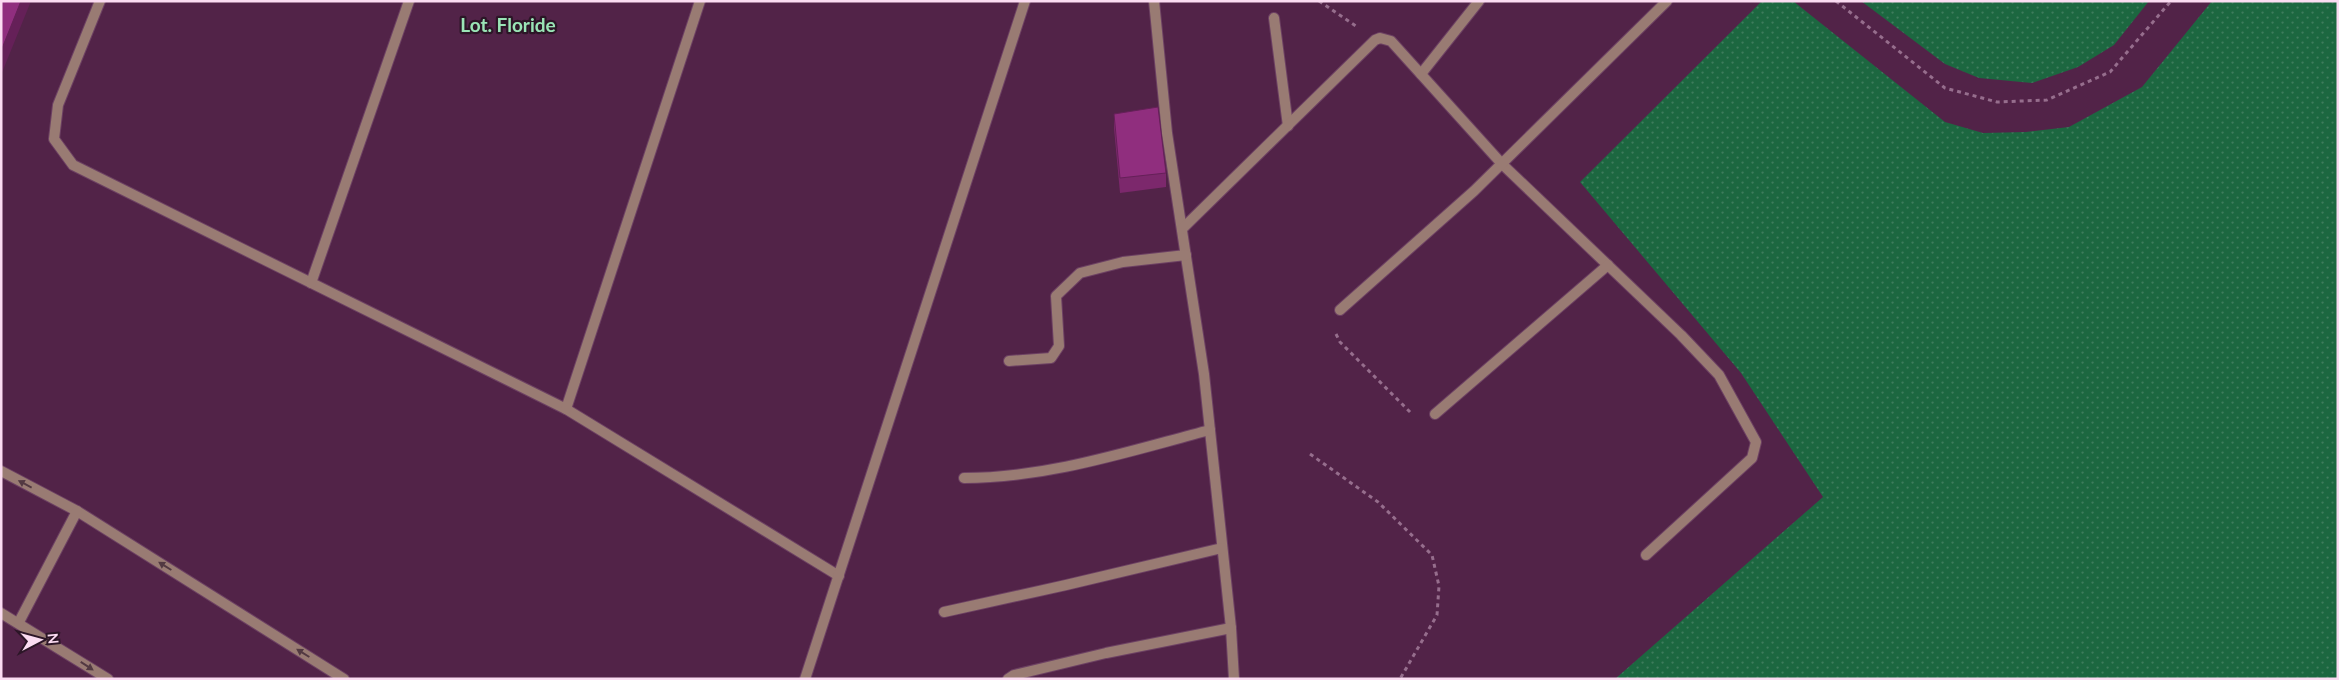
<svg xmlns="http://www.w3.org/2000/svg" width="2339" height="680" font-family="Lato,sans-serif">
<defs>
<pattern id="grass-dots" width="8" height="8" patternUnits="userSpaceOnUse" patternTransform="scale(1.25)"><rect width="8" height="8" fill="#1c6740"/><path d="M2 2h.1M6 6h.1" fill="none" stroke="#3e7c5c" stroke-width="1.8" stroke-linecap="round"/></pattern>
</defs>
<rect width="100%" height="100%" fill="#522348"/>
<!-- grass -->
<g fill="url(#grass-dots)">
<path d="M1762 1H1793L1945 122 1983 133 2026 132 2069 127 2142 87 2212 1H2338V679H1615L1823 497 1741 373 1580 182Z"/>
<path d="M1861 1H2149L2114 45 2078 67 2032 83 1979 78 1945 64Z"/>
</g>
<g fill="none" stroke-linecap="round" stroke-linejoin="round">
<!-- street casing -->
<g stroke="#6d4163" stroke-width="12">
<g id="street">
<path d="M100 1 58 105 54 139 73 165 566 409 839 576"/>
<path d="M1154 1 1167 133 1204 374 1231 628 1234 679"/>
<path d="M1274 18 1288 126"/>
<path d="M1421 74 1479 1"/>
<path d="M1182 229 1375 40 1380 38 1391 41 1502 164 1681 335 1719 375 1756 442 1752 458 1646 555"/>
<path d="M311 283 409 1"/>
<path d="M1340 310 1474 191 1667 1"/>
<path d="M1009 361 1051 358 1059 346 1056 296 1080 273 1123 262 1186 255"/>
<path d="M566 409 700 1"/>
<path d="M1435 414 1608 265"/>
<path d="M1 471 77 511 344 679"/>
<path d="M964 478C1048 478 1129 451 1210 430"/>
<path d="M944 612 1066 585 1222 548"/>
<path d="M1 613 108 679"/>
<path d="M19 622 77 511"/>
<path d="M805 679 1025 1"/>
<path d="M1008 679 1014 675 1106 653 1231 628"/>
</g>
</g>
<!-- path -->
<g stroke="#966e8d" stroke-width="3" stroke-dasharray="4 4" stroke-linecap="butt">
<path d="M1319 1 1356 26"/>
<path d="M1836 1 1945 88 1997 102 2047 100 2110 72 2171 1"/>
<path d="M1336 334 1340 342 1412 414"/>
<path d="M1310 454 1378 502 1432 555 1439 586 1437 615 1400 679"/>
</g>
<!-- street -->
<use href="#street" stroke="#997b73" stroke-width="10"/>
</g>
<!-- wall -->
<path fill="#7c286c" d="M1114 114 1166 173V187L1120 193 1114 128Z"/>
<!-- shaded-wall -->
<path fill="#652058" d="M21 1H31L1 75V51Z"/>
<!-- building -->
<g fill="#902e7e" stroke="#652058">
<path d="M1 1H21L1 51Z"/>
<path d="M1158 107 1166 173 1120 178 1114 114Z"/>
</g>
<!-- one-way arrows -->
<defs><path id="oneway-solid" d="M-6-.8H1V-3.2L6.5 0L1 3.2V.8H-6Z" transform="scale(1.25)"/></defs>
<g fill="#523942">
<use href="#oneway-solid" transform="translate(25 484) rotate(-152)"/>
<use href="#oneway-solid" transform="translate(165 566) rotate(-148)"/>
<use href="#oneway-solid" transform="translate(303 653) rotate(-148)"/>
<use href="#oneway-solid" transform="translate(87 666) rotate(33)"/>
</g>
<g text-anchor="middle" stroke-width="4.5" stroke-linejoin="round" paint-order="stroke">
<!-- quarter labels -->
<g font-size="19" font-weight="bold" fill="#9ae5b6" stroke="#2c1627">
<text x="508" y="32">Lot. Floride</text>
</g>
</g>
<!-- border -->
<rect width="2339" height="680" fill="none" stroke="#fbdcf2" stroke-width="5"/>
<!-- north arrow -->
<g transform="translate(40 640) rotate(84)" stroke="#2c1627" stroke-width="4" paint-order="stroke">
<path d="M0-4L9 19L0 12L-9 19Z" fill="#fbdcf2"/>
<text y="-8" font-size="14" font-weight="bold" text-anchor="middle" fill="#fbdcf2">N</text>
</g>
</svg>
